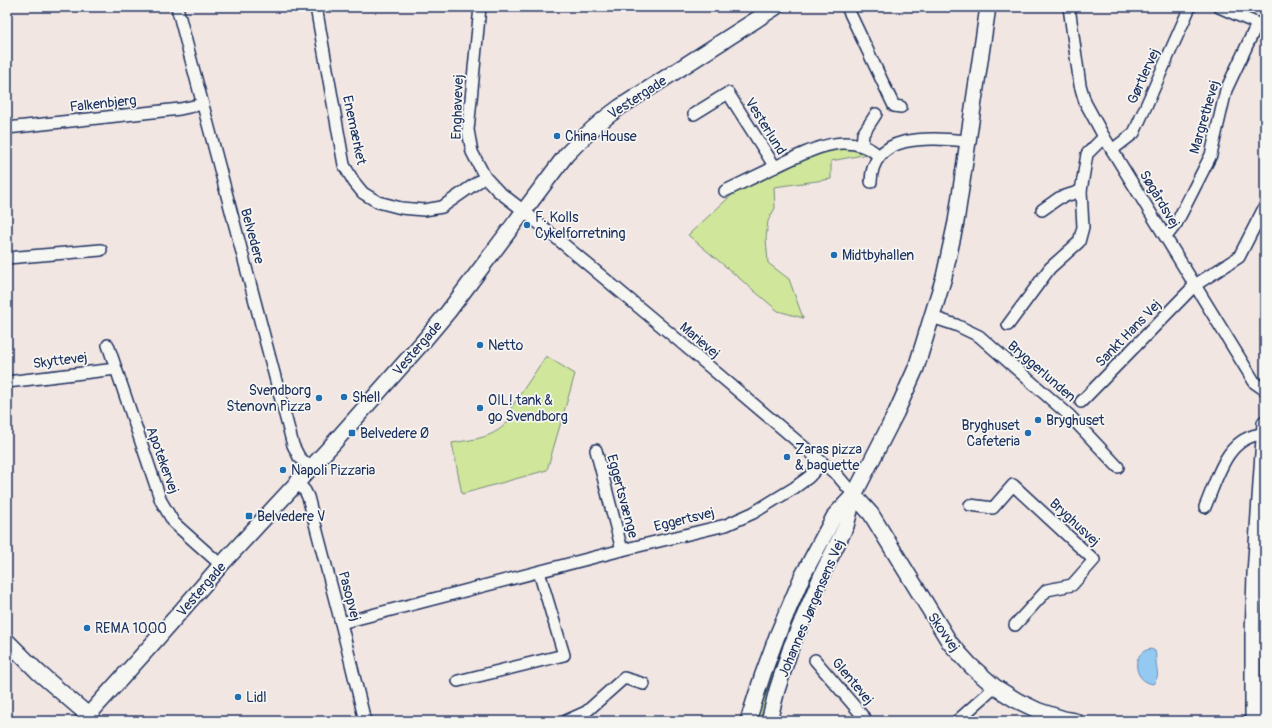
<svg xmlns="http://www.w3.org/2000/svg" width="1272" height="728" font-family="Pangolin,sans-serif">
<rect width="100%" height="100%" fill="#f2e6e3"/>
<filter id="ink" filterUnits="userSpaceOnUse"><feTurbulence type="fractalNoise" baseFrequency=".025" numOctaves="2"/><feDisplacementMap in="SourceGraphic" scale="8" xChannelSelector="R" yChannelSelector="G"/><feConvolveMatrix kernelMatrix="1 2 1 2 8 2 1 2 1" color-interpolation-filters="sRGB"/></filter>
<g filter="url(#ink)">
<!-- green -->
<g fill="#cfe69b" stroke="#758a7c">
<path d="M831 148C844 148 857 147 868 154L831 161V179L774 187 775 208 768 221 766 238 768 263 789 279 803 318 778 311 688 235 735 192 812 153Z"/>
<path d="M546 356 575 374 547 470 462 494 452 443C481 438 497 438 515 413L511 408Z"/>
<path d="M797 608 782 649 762 721H755L778 647Z"/>
</g>
<!-- water -->
<path fill="#94caf2" stroke="#648cb7" d="M1151 649 1155 651C1156 655 1156 657 1156 661 1156 672 1161 674 1153 684 1132 681 1131 651 1151 649Z"/>
<g fill="none" stroke-linecap="round" stroke-linejoin="round">
<!-- street casing -->
<g stroke="#1b2f5e" stroke-width="14">
<g id="street">
<path d="M177 7 293 445 299 457 311 468"/>
<path d="M316 7 344 165 354 182 363 193 378 202 401 208 424 210 442 207 485 177"/>
<path d="M480 7 468 130 472 152 485 177 498 191 524 211 672 335 837 475 854 495"/>
<path d="M847 7 894 106 901 107"/>
<path d="M1069 7 1080 85 1085 102 1104 137 1255 383 1265 390"/>
<path d="M1219 7 1265 27"/>
<path d="M694 114 728 93 775 167C806 152 848 128 879 156"/>
<path d="M7 128 180 109 203 104"/>
<path d="M862 146 863 134 876 114"/>
<path d="M1112 150 1134 133 1190 7"/>
<path d="M871 182C872 131 933 138 968 141"/>
<path d="M725 191 775 167"/>
<path d="M1042 210 1059 198 1081 191"/>
<path d="M1166 237 1176 224 1211 155 1226 90 1257 24"/>
<path d="M7 258 101 250"/>
<path d="M932 317 956 325 979 336 1070 416 1118 467"/>
<path d="M1008 325 1050 268 1079 242 1083 227 1081 191 1087 154 1104 137"/>
<path d="M108 345 161 501 174 523 221 565"/>
<path d="M7 382 116 369"/>
<path d="M1081 402 1195 285 1239 257 1265 206"/>
<path d="M596 450 622 550"/>
<path d="M297 482 305 491 308 497 341 623 365 721"/>
<path d="M970 505 993 508 1013 485 1094 560 1072 585 1047 590 1015 625"/>
<path d="M1205 507C1218 477 1226 437 1263 434"/>
<path d="M341 623 622 550 726 525 753 513 794 488 809 477 822 463"/>
<path d="M815 660 867 721"/>
<path d="M458 681 564 655 539 572"/>
<path d="M566 721 586 712 624 678 644 684"/>
<path d="M957 721 995 687"/>
</g>
</g>
<!-- secondary casing -->
<g stroke="#1b2f5e" stroke-width="18">
<g id="secondary">
<path d="M854 495 871 514 950 643 971 666 995 687 1016 700 1039 711 1064 719 1075 721"/>
<path d="M7 641 38 672 88 715 93 721"/>
<path d="M83 721 155 641 221 565 331 446 422 343 448 312 566 155C583 137 600 121 620 107L776 7"/>
<path d="M748 721 763 674 777 636 802 577 835 515 852 497"/>
<path d="M769 721 777 690 791 647 824 570 846 526 854 495 896 413 916 368 944 277 956 222 988 7"/>
<path d="M1253 721V636L1255 574 1265 423"/>
</g>
</g>
<!-- street -->
<use href="#street" stroke="#f6f6f2" stroke-width="11"/>
<!-- secondary -->
<use href="#secondary" stroke="#f6f6f2" stroke-width="15"/>
</g>
</g>
<!-- markers -->
<g fill="#1f6fb2" stroke="#f6f6f2" stroke-width="1.5">
<circle cx="557" cy="136" r="4"/>
<circle cx="527" cy="225" r="4"/>
<circle cx="834" cy="255" r="4"/>
<circle cx="480" cy="345" r="4"/>
<circle cx="344" cy="397" r="4"/>
<circle cx="319" cy="398" r="4"/>
<circle cx="480" cy="408" r="4"/>
<circle cx="1038" cy="420" r="4"/>
<rect x="348" y="429" width="8" height="8" rx="2"/>
<circle cx="1028" cy="433" r="4"/>
<circle cx="787" cy="457" r="4"/>
<circle cx="283" cy="470" r="4"/>
<rect x="245" y="512" width="8" height="8" rx="2"/>
<circle cx="87" cy="628" r="4"/>
<circle cx="238" cy="697" r="4"/>
</g>
<g text-anchor="middle" stroke-width="3.5" stroke-linejoin="round" paint-order="stroke">
<!-- street labels -->
<g font-size="14" fill="#1b2f5e" stroke="#f6f6f2">
<text transform="translate(1143 76) rotate(-66)" y="5">Gørtlervej</text>
<text transform="translate(637 97) rotate(-33)" y="5">Vestergade</text>
<text transform="translate(103 103) rotate(-6)" y="5">Falkenbjerg</text>
<text transform="translate(457 107) rotate(-88)" y="5">Enghavevej</text>
<text transform="translate(1204 117) rotate(-74)" y="5">Margrethevej</text>
<text transform="translate(766 126) rotate(58)" y="5">Vesterlund</text>
<text transform="translate(355 130) rotate(78)" y="5">Enemærket</text>
<text transform="translate(1160 199) rotate(59)" y="5">Søgårdsvej</text>
<text transform="translate(253 236) rotate(75)" y="5">Belvedere</text>
<text transform="translate(1128 333) rotate(-46)" y="5">Sankt Hans Vej</text>
<text transform="translate(700 340) rotate(40)" y="5">Marievej</text>
<text transform="translate(417 348) rotate(-49)" y="5">Vestergade</text>
<text transform="translate(60 360) rotate(-7)" y="5">Skyttevej</text>
<text transform="translate(1042 371) rotate(41)" y="5">Bryggerlunden</text>
<text transform="translate(163 460) rotate(70)" y="5">Apotekervej</text>
<text transform="translate(623 496) rotate(75)" y="5">Eggertsvænge</text>
<text transform="translate(684 519) rotate(-14)" y="5">Eggertsvej</text>
<text transform="translate(1075 522) rotate(43)" y="5">Bryghusvej</text>
<text transform="translate(201 589) rotate(-49)" y="5">Vestergade</text>
<text transform="translate(350 596) rotate(75)" y="5">Pasopvej</text>
<text transform="translate(811 608) rotate(-67)" y="5">Johannes Jørgensens Vej</text>
<text transform="translate(944 632) rotate(55)" y="5">Skovvej</text>
<text transform="translate(853 681) rotate(50)" y="5">Glentevej</text>
</g>
<!-- poi labels -->
<g font-size="14" fill="#1b2f5e" stroke="#f6f6f2" text-anchor="start">
<text x="565" y="141">China House</text>
<text x="535" y="222">F. Kolls<tspan x="535" dy="16">Cykelforretning</tspan></text>
<text x="842" y="260">Midtbyhallen</text>
<text x="488" y="350">Netto</text>
<text x="311" y="395" text-anchor="end">Svendborg<tspan x="311" dy="16">Stenovn Pizza</tspan></text>
<text x="352" y="402">Shell</text>
<text x="488" y="405">OIL! tank &amp;<tspan x="488" dy="16">go Svendborg</tspan></text>
<text x="1046" y="425">Bryghuset</text>
<text x="1020" y="430" text-anchor="end">Bryghuset<tspan x="1020" dy="16">Cafeteria</tspan></text>
<text x="360" y="438">Belvedere Ø</text>
<text x="795" y="454">Zaras pizza<tspan x="795" dy="16">&amp; baguette</tspan></text>
<text x="291" y="475">Napoli Pizzaria</text>
<text x="257" y="521">Belvedere V</text>
<text x="95" y="633">REMA 1000</text>
<text x="246" y="702">Lidl</text>
</g>
</g>
<!-- margin -->
<rect width="1272" height="728" fill="none" stroke="#f6f6f2" stroke-width="24"/>
<rect x="12" y="12" width="1248" height="704" fill="none" stroke="#1b2f5e" stroke-width="1.5" filter="url(#ink)"/>
</svg>
